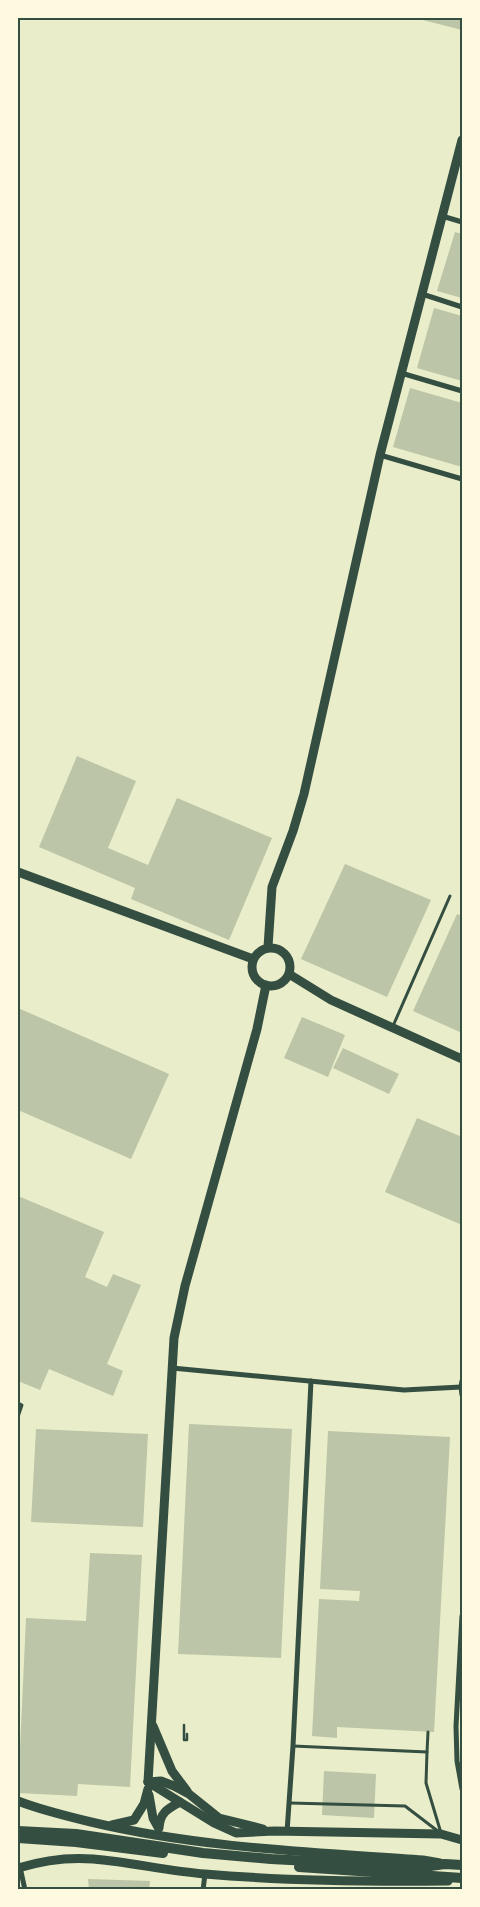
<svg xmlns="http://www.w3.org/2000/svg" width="480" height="1907" font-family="'PT Sans',sans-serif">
<rect width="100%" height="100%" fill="#e9edc9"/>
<!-- building -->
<g fill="#bcc5a7">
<path d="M415 18H462V30Z"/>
<path d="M455 232 462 234V298L437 291Z"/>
<path d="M434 308 462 316V381L417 368Z"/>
<path d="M410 388 462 403V467L393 447Z"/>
<path d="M77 756 136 781 108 848 148 865 177 798 272 838 229 940 131 899 135 888 39 847Z"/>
<path d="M345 864 431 900 387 997 301 959Z"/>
<path d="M457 914 462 916V1033L413 1011Z"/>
<path d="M18 1008 169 1074 131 1159 18 1110Z"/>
<path d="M302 1017 345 1035 328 1077 284 1058Z"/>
<path d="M343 1048 399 1074 389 1094 333 1068Z"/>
<path d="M417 1118 462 1137V1225L385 1192Z"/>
<path d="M18 1196 104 1232 85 1277 107 1287 113 1274 141 1285 107 1364 123 1371 113 1396 49 1369 40 1390 18 1381Z"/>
<path d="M189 1424 292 1429 281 1658 178 1654Z"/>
<path d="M36 1429 148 1434 143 1527 31 1522Z"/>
<path d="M328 1431 450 1437 434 1732 337 1727V1738L312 1736 319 1599 359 1601 360 1591 320 1589Z"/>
<path d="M90 1553 142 1555 130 1787 78 1784 77 1796 18 1793 26 1618 86 1621Z"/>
<path d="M324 1771 376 1774 374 1818 322 1815Z"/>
<path d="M88 1879 150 1881 149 1890H89Z"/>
</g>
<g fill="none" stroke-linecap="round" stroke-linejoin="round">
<!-- path -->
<path stroke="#344e41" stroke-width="2.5" d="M184 1725V1740H187V1734"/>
<!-- service -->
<g stroke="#344e41" stroke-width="3">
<path d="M393 1026 450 896"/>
<path d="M18 1403 22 1405 18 1417"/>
<path d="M293 1746 427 1752 428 1732"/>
<path d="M427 1752 426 1783 441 1833"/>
<path d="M290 1803 405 1806 439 1832"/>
</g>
<!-- minor -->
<g stroke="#344e41" stroke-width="5">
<path d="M442 216 462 222"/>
<path d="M422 294 462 307"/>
<path d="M401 373 462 391"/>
<path d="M380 455 462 479"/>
<path d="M172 1368 404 1390 461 1387"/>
<path d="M462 1381 461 1387 462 1395"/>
<path d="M462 1616 456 1726 457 1761 462 1789"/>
<path d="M287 1832 293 1746 311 1381"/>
<path d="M20 1867 25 1890"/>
<path d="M203 1890 205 1874"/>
</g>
<!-- tertiary -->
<g stroke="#344e41" stroke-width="9">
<path d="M18 872 253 959"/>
<path d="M268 947 272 887 293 831 304 794 380 455 462 140"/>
<circle cx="271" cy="967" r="19"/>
<path d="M289 974 331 1000 462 1059"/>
<path d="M153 1726 172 1771 187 1791"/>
<path d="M148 1782 174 1338 185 1286 257 1029 266 985"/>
<path d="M148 1782 161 1781 174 1786 189 1794 219 1818 263 1829"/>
<path d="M148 1782 180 1802"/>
<path d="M149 1795 153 1818 158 1827"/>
<path d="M18 1801C41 1810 66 1816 91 1822 199 1848 312 1852 423 1860L440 1863"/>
<path d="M112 1825 134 1820 144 1804 148 1789"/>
<path d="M159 1828C160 1813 167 1809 180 1802L214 1823 236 1833 274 1831 441 1834 462 1840"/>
<path d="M18 1868C41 1861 68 1857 93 1859 130 1862 167 1871 205 1874 286 1881 367 1882 448 1881"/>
</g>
<!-- primary -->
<g stroke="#344e41" stroke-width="10">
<path d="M18 1831 76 1834 203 1853 271 1859 423 1867 445 1864 462 1865"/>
<path d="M18 1838 76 1842 163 1853"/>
<path d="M299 1867 462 1878"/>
</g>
</g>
<!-- border -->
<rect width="480" height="1907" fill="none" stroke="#fefae0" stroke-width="38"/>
<rect x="19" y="19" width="442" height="1869" fill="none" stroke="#344e41" stroke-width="2"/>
</svg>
